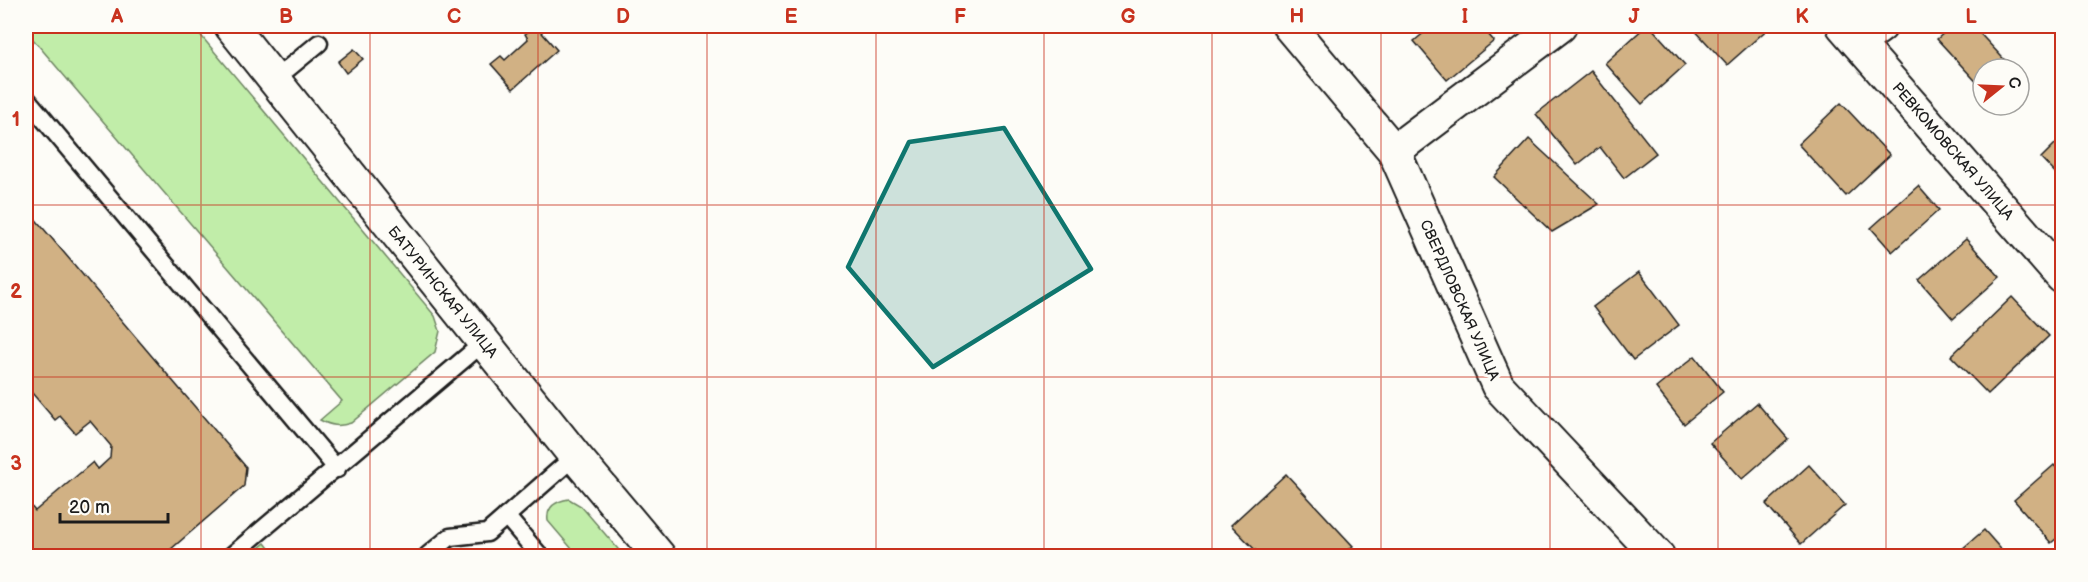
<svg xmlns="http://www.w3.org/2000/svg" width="2088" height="582" font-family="'Balsamiq Sans',sans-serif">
<rect width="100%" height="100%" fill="#fdfcf7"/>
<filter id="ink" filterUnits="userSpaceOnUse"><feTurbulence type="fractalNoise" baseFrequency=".0167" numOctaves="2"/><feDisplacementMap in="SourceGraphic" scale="12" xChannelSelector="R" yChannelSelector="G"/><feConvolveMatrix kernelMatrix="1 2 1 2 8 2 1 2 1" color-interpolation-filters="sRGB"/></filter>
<g filter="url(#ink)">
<!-- green -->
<g fill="#c1eda9" stroke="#6e8462" stroke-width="1.5">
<path d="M26 26H193L435 316 440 331 435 352 351 423C339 427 331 426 320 420L342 401 26 31Z"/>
<path d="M569 499 581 506 624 556H578L548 521C546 507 556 501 569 499Z"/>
<path d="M265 543 275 556H249Z"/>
</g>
<!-- building -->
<g fill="#d1b184" stroke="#1c1c1c" stroke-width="1.5">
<path d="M536 26 557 50 513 89 491 64 501 56 505 60 528 39 525 34Z"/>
<path d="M1432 26H1481L1494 41 1447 80 1414 41Z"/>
<path d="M1646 26H1650L1685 65 1642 104 1605 63Z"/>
<path d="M1691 26H1771L1727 65Z"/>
<path d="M1952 26H1973L2013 69H1983V89L1937 39Z"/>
<path d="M354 49 363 59 346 73 338 62Z"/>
<path d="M1591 71 1656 153 1624 178 1600 147 1577 165 1536 114Z"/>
<path d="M1841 103 1890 155 1846 196 1798 144Z"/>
<path d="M2062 137V180L2041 158Z"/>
<path d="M1529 139 1599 204 1552 232 1494 177Z"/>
<path d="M1918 186 1939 210 1892 252 1871 228Z"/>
<path d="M26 208 246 467 244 486 163 556H26V508L29 504 35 511 93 462 98 469 110 458 111 446 90 421 75 433 60 416 55 420 26 386V383L30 379 26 374Z"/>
<path d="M1966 239 2000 277 1953 319 1919 280Z"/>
<path d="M1639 272 1679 325 1633 360 1593 307Z"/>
<path d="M2012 297 2049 336 1988 394 1951 356Z"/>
<path d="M1695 356 1723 392 1684 424 1656 388Z"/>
<path d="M1757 403 1788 439 1742 479 1710 443Z"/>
<path d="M1809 465 1845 505 1801 544 1766 504Z"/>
<path d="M2054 465 2062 475V534L2051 543 2014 500Z"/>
<path d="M1286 474 1353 546 1341 556H1261L1231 525Z"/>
<path d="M1984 530 2007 556H1954Z"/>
</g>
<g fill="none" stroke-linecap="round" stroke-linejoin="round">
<!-- service casing -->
<g stroke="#1c1c1c" stroke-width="21">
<g id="service">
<path d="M274 80 319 43"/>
<path d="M26 98 337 469"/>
<path d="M506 516 540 556"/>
<path d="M231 556 483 343"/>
<path d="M427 556 450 537 487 533 575 456"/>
</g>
</g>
<!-- minor casing -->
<g stroke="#1c1c1c" stroke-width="36">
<g id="minor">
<path d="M231 26 575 456 659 556"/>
<path d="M1289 26 1394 151 1498 386 1658 556"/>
<path d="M1843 26 2062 277"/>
<path d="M1858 43 1881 26"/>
<path d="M1394 151 1560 26"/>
</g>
</g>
<!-- service -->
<use href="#service" stroke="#fdfcf7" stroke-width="16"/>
<!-- minor -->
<use href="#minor" stroke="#fdfcf7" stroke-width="32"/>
</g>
</g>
<!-- marked area -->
<path fill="#0f766e" fill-opacity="0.2" stroke="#0f766e" stroke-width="4.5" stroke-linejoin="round" d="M1004 128 1091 269 933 367 848 267 909 142Z"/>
<!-- grid -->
<path fill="none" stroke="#c8321e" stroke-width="1.5" stroke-opacity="0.55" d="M201 26V556M370 26V556M538 26V556M707 26V556M876 26V556M1044 26V556M1212 26V556M1381 26V556M1550 26V556M1718 26V556M1886 26V556M26 205H2062M26 377H2062"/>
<g text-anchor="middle" stroke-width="6" stroke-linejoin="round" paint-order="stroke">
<!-- street labels -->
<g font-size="15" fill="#1c1c1c" stroke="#fdfcf7">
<text transform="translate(1953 151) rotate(49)" y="5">РЕВКОМОВСКАЯ УЛИЦА</text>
<text transform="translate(443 292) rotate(51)" y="5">БАТУРИНСКАЯ УЛИЦА</text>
<text transform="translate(1460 300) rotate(66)" y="5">СВЕРДЛОВСКАЯ УЛИЦА</text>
</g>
</g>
<!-- margin -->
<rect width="2088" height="582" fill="none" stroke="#fdfcf7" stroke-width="66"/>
<!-- north arrow -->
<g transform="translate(2001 87) rotate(72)"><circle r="28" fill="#fdfcf7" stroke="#a3a29f" stroke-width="1.5"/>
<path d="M0-4.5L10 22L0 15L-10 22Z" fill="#c8321e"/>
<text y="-9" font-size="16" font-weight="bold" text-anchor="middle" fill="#1c1c1c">С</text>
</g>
<!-- scale -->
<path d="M60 513v9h108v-9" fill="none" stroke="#1c1c1c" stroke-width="3"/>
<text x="69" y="513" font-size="18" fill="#1c1c1c" stroke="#fdfcf7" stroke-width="4.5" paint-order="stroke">20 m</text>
<rect x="33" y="33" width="2022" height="516" fill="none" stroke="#c8321e" stroke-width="2"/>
<g font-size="20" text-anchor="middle" font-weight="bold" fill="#c8321e">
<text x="117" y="23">A</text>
<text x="286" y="23">B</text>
<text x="454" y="23">C</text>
<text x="623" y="23">D</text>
<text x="791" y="23">E</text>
<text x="960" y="23">F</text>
<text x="1128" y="23">G</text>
<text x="1297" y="23">H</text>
<text x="1465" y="23">I</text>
<text x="1634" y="23">J</text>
<text x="1802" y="23">K</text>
<text x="1971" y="23">L</text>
<text x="16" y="126">1</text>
<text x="16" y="298">2</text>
<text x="16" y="470">3</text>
</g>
</svg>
